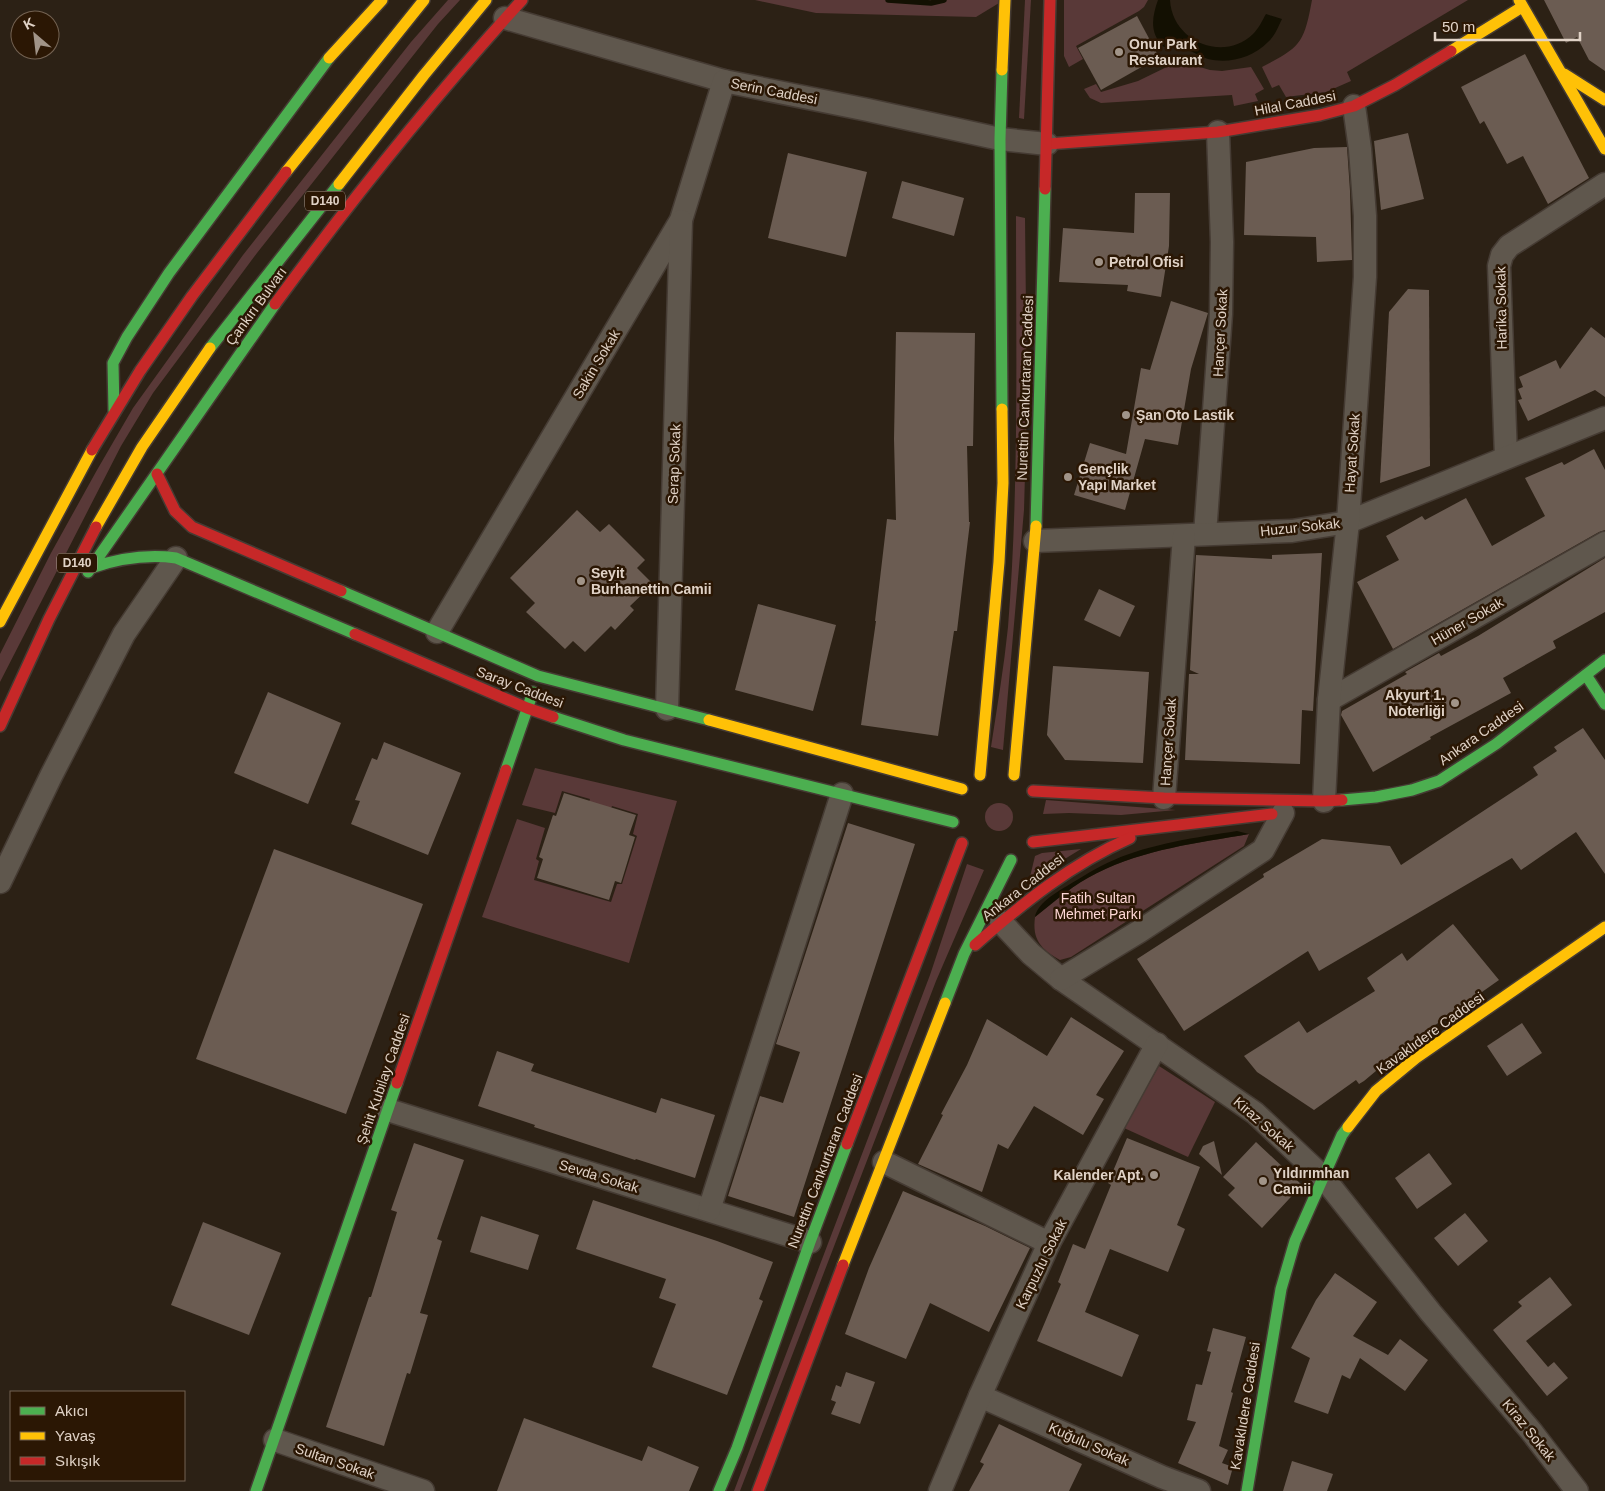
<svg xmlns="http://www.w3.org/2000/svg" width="1605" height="1491" font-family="Arial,sans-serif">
<rect width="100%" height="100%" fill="#2c2115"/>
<!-- green -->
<g fill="#593938">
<path d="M448 0H460L438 24 257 253 153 393 121 446 0 682V654L51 553 97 470 133 408 243 255 411 42Z"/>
<path d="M755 0H1004L976 17 816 13Z"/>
<path d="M1025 0H1031L1024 119 1019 118Z"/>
<path d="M1064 0H1148L1144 7 1139 11 1076 46 1083 59 1069 67 1064 56Z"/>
<path d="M1312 0H1468L1347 72 1351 81 1326 92 1286 97 1279 85 1272 88 1262 67C1301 47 1304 43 1312 0Z"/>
<path d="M1179 61 1210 70 1222 71 1251 67 1264 89 1255 94 1258 101 1234 106 1232 95 1101 103 1090 98 1084 89 1096 84 1101 92 1138 81Z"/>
<path d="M1016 216 1025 218 1027 403 1024 510 1003 750 991 747C997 707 1004 667 1008 627 1019 490 1016 353 1016 216Z"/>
<path d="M535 768 677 801 629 963 482 917 517 819 545 828 536 859 539 861 534 880 611 902 617 884H622L637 836 633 834 638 814 612 806 610 811 588 805 590 799 562 791 555 813 522 805Z"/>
<path d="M1046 800 1176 810 1121 815 1069 813 1043 814Z"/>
<circle cx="999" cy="817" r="14"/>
<path d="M1249 834 1244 846 1071 957 1060 960C1041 949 1032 940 1035 917 1055 901 1074 884 1097 873 1145 849 1197 843 1249 834Z"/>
<path d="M1081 849 1029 881 1035 856 1042 853Z"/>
<path d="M967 864 984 870 936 981 740 1491H734L930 975Z"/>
<path d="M1159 1066 1215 1102 1188 1157 1124 1128Z"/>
</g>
<!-- water -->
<g fill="#131002">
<path d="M1158 0H1170C1172 41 1223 63 1253 34 1259 28 1262 21 1266 14L1282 19C1278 27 1275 36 1268 42 1253 58 1228 64 1208 59 1197 56 1186 46 1176 46 1172 45 1168 47 1164 47 1149 33 1152 17 1158 0Z"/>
<path d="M1237 831 1249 834C1197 843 1145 849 1097 873 1074 884 1055 901 1035 917 1037 904 1055 893 1067 886 1082 877 1097 867 1114 860 1149 844 1199 837 1237 831Z"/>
</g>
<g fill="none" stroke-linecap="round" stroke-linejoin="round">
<!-- stream -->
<path stroke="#131002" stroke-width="5.5" d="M888 0 931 3 944 0"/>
</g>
<!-- building -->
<g fill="#6b5c52">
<path d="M1544 0H1605V71L1589 60 1577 37 1566 43Z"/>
<path d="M1137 16 1159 57 1101 90 1078 48Z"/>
<path d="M1525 54 1589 178 1548 204 1523 156 1507 164 1484 121 1480 124 1461 87Z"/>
<path d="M1408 133 1424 199 1381 210 1374 141Z"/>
<path d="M1347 147 1350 191 1352 260 1317 262 1316 237 1244 235 1246 162 1314 148Z"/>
<path d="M788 153 867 172 846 257 768 238Z"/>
<path d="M902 181 964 198 954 236 892 218Z"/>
<path d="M1135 193H1170L1169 246 1161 297 1127 291 1128 285 1059 282 1063 228 1134 233Z"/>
<path d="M1408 289 1429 290 1430 466 1380 483 1389 312Z"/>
<path d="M1171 301 1208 313 1191 369 1178 445 1145 439 1125 510 1074 495 1090 443 1126 454 1141 368 1150 370Z"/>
<path d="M1591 327 1605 338V397L1595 390 1528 421 1518 400 1522 399 1518 389 1523 387 1519 377 1556 360 1560 369Z"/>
<path d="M896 332 975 333 973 446H967L969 522H970L957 631H954L938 736 861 725 876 621H875L887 519 896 520 894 439Z"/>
<path d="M1594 449 1605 470V530L1599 532 1393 649 1357 582 1399 560 1386 536 1422 516 1425 520 1466 498 1492 546 1545 516 1525 478 1562 462 1564 465Z"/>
<path d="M577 510 600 532 609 524 645 560 637 568 653 584 630 606 634 610 615 630 611 626 585 652 573 641 565 649 526 612 535 603 510 578Z"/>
<path d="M1322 553 1313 711 1302 710 1300 764 1185 760 1189 674H1199L1190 670 1196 555 1272 559V555Z"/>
<path d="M1605 558V612L1553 641 1556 648 1503 678 1511 693 1430 737 1431 739 1373 772 1341 715 1342 711 1407 674 1405 672 1439 653 1441 656 1478 636Z"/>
<path d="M1099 589 1135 606 1120 637 1084 620Z"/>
<path d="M758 604 836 625 813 711 735 690Z"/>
<path d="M1053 666 1149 672 1143 763 1065 760 1047 735Z"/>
<path d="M268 692 341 723 308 804 234 773Z"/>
<path d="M1583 728 1605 760V874L1576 832 1521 870 1512 858 1319 971 1308 951 1184 1031 1137 959 1264 877 1263 874 1322 839 1390 846 1401 865 1538 775 1533 767 1557 751 1554 747Z"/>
<path d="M384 742 461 773 428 855 351 824 360 801 355 800 372 758 377 760Z"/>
<path d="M564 793 636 815 629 835 635 837 621 883 615 881 609 900 537 878 543 859 539 857 553 815 556 816Z"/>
<path d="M848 823 915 844 794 1217 728 1196 760 1096 783 1103 800 1052 776 1044Z"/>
<path d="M274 849 423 904 346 1114 196 1059Z"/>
<path d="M1453 924 1499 980 1407 1045 1364 1081 1359 1084 1356 1080 1314 1110 1257 1072 1244 1056 1299 1021 1307 1033 1375 991 1367 978 1402 953 1407 961Z"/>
<path d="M1071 1017 1124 1051 1096 1095 1104 1099 1083 1135 1034 1106 1008 1149 998 1144 982 1192 918 1164 943 1115 941 1114 967 1065 987 1019 1047 1056Z"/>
<path d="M1522 1023 1542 1053 1507 1076 1487 1046Z"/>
<path d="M497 1051 534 1064 531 1071 656 1113 661 1098 715 1115 695 1178 636 1159 635 1160 534 1127 535 1125 478 1106Z"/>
<path d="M1127 1138 1200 1167 1177 1225 1185 1229 1168 1272 1110 1249 1085 1312 1139 1335 1122 1377 1037 1341 1061 1284 1058 1282 1073 1244 1085 1249 1111 1185 1108 1183Z"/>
<path d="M1214 1141 1222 1175 1199 1154 1203 1146Z"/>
<path d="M1256 1142 1302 1185 1262 1228 1228 1195 1235 1188 1223 1177Z"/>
<path d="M414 1143 464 1160 437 1239 442 1241 420 1313 428 1315 410 1374 407 1373 384 1446 326 1427 369 1297H371L397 1212 391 1210Z"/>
<path d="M1429 1153 1452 1184 1417 1209 1395 1178Z"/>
<path d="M903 1191 985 1226 1030 1248 989 1332 930 1303 906 1359 845 1334 869 1268Z"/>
<path d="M593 1200 717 1241 773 1262 759 1299 763 1301 727 1395 652 1367 676 1304 659 1298 666 1279 576 1249Z"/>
<path d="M1465 1213 1488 1241 1458 1266 1434 1238Z"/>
<path d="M481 1216 539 1235 528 1270 470 1252Z"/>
<path d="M203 1222 281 1253 249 1335 171 1305Z"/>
<path d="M1335 1273 1377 1302 1353 1336 1388 1355 1400 1339 1428 1360 1405 1391 1360 1358 1350 1379 1342 1375 1328 1414 1294 1402 1310 1358 1291 1348 1316 1300Z"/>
<path d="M1550 1277 1572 1305 1526 1341 1548 1367 1554 1362 1568 1378 1547 1396 1493 1330 1522 1306 1518 1302Z"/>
<path d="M1213 1328 1246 1337 1231 1392 1233 1393 1219 1446 1228 1450 1222 1463 1233 1467 1228 1485 1178 1463 1196 1422 1187 1420 1196 1384 1202 1385 1211 1352 1207 1351Z"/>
<path d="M846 1372 875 1382 860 1424 831 1414 836 1402 831 1400 836 1385 841 1387Z"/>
<path d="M524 1418 642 1461 648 1446 699 1467 689 1491H497Z"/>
<path d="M999 1424 1082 1464 1069 1491H969L984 1464 980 1462Z"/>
<path d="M1292 1461 1333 1474 1327 1491H1283Z"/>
</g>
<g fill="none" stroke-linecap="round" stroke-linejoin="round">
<!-- street casing -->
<g stroke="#453b33" stroke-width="25">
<g id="street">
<path d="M505 18 724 81 868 110 1000 139 1047 144"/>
<path d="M1506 457 1499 266 1502 255 1509 246 1605 184"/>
<path d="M1205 534 1221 314 1222 242 1218 132"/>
<path d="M1035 541 1292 531 1348 522 1605 418"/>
<path d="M437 632 681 220 724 81"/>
<path d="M1329 700 1605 543"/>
<path d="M667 709 681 221"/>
<path d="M1164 798 1184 536"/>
<path d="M1324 801 1329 700 1348 522 1365 277V216L1360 149 1354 106"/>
<path d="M0 882 51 776 124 634 176 558"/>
<path d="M1001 922 1031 954 1061 979 1255 1113 1323 1177 1431 1313 1531 1431 1577 1491"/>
<path d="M1061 979 1140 931 1263 850 1283 813"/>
<path d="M388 1110 810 1242"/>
<path d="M884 1162 1049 1243"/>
<path d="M709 1210 842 794"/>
<path d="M980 1396 1162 1477 1199 1491"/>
<path d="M275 1440 423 1491"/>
<path d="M940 1491 980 1396 1049 1243 1157 1044"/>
</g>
</g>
<!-- fast casing -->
<g stroke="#453b33" stroke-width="14">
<g id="fast">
<path d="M210 348 339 184"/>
<path d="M1002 409 1000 139 1002 70"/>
<path d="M114 411 113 363 127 337 169 273 329 58"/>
<path d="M1036 526 1045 189"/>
<path d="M91 568C120 558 146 554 176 558L355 634"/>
<path d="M88 572 275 304"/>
<path d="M341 591 538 676 709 720"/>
<path d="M1586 675 1605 704"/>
<path d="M553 717 624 740 953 822"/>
<path d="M506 770 533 692"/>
<path d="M1342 800 1376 797 1412 790 1439 781 1496 744 1605 660"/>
<path d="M945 1003 964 954 1011 860"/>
<path d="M256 1491 397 1083"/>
<path d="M719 1491 737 1448 810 1242 847 1144"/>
<path d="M1247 1491 1281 1289 1295 1241 1342 1135 1348 1127"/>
</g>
</g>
<!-- slow casing -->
<g stroke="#453b33" stroke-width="14">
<g id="slow">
<path d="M1519 0 1605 149"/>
<path d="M1451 51 1522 7"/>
<path d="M329 58 382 0"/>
<path d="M1002 70 1005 0"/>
<path d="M1564 74 1605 100"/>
<path d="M286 172 424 0"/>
<path d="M339 184 424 75 486 0"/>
<path d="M96 527 142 447 210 348"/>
<path d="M0 622 92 450"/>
<path d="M709 720 962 789"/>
<path d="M980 775 999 562 1003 483 1002 409"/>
<path d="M1014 775 1036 526"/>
<path d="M1348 1127 1376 1091 1416 1058 1605 927"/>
<path d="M843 1265 945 1003"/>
</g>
</g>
<!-- jam casing -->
<g stroke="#453b33" stroke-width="14">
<g id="jam">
<path d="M1047 144 1218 132 1320 115 1354 106 1395 85 1451 51"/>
<path d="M1045 189 1050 0"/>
<path d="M275 304C352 199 434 97 522 0"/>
<path d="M92 450 140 371 192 296 286 172"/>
<path d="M157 474 175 511 192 527 341 591"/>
<path d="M355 634 527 708 553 717"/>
<path d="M0 726 49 619 96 527"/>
<path d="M1033 791 1164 798 1324 801 1342 800"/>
<path d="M1033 842 1272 814"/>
<path d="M975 945C1023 903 1071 864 1130 838"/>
<path d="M397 1083 506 770"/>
<path d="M847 1144 962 843"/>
<path d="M758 1491 843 1265"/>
</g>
</g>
<!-- street -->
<use href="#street" stroke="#5f574d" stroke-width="22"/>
<!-- fast -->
<use href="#fast" stroke="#4caf50" stroke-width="11"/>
<!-- slow -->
<use href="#slow" stroke="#ffc107" stroke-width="11"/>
<!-- jam -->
<use href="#jam" stroke="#c62828" stroke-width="11"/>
</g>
<!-- markers -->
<g fill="#a19488" stroke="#2b1704" stroke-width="2">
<circle cx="1119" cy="52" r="5"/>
<circle cx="1099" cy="262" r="5"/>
<circle cx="1126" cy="415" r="5"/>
<circle cx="1068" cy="477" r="5"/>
<circle cx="581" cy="581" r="5"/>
<circle cx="1455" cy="703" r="5"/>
<circle cx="1154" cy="1175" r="5"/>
<circle cx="1263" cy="1181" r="5"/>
</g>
<g text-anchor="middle" stroke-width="5" stroke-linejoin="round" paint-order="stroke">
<!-- shield labels -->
<g fill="#2b1704" stroke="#aa9a8c" stroke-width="1">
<rect x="305" y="191.5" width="40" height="19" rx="4"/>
<rect x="57" y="553.5" width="40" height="19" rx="4"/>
</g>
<g font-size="12" font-weight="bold" fill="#e0d2c6">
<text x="325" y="205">D140</text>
<text x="77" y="567">D140</text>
</g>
<!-- poi labels -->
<g font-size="14" font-weight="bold" fill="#e0d2c6" stroke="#2b1704" text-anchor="start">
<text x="1129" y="49">Onur Park<tspan x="1129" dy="16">Restaurant</tspan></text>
<text x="1109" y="267">Petrol Ofisi</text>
<text x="1136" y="420">Şan Oto Lastik</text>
<text x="1078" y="474">Gençlik<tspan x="1078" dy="16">Yapı Market</tspan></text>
<text x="591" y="578">Seyit<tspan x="591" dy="16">Burhanettin Camii</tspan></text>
<text x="1445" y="700" text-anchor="end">Akyurt 1.<tspan x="1445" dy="16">Noterliği</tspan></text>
<text x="1273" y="1178">Yıldırımhan<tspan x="1273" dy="16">Camii</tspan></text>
<text x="1144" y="1180" text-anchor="end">Kalender Apt.</text>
</g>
<!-- street labels -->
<g font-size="14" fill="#e0d2c6" stroke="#2b1704">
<text transform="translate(774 91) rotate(11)" y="5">Serin Caddesi</text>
<text transform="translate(1295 103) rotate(-11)" y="5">Hilal Caddesi</text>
<text transform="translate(256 306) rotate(-54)" y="5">Çankırı Bulvarı</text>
<text transform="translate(1501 308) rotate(-91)" y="5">Harika Sokak</text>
<text transform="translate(1220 333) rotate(-87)" y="5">Hançer Sokak</text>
<text transform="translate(596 364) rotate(-59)" y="5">Sakin Sokak</text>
<text transform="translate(1025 388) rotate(-88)" y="5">Nurettin Cankurtaran Caddesi</text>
<text transform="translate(1352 453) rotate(-86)" y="5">Hayat Sokak</text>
<text transform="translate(674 464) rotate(-88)" y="5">Serap Sokak</text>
<text transform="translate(1300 527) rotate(-6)" y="5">Huzur Sokak</text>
<text transform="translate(1467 621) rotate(-30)" y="5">Hüner Sokak</text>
<text transform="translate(520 687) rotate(21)" y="5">Saray Caddesi</text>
<text transform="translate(1481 733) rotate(-35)" y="5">Ankara Caddesi</text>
<text transform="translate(1168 742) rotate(-86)" y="5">Hançer Sokak</text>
<text transform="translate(1023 887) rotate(-38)" y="5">Ankara Caddesi</text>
<text transform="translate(1430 1033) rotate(-36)" y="5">Kavaklıdere Caddesi</text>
<text transform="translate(383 1079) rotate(-71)" y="5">Şehit Kubilay Caddesi</text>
<text transform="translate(1264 1124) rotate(41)" y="5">Kiraz Sokak</text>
<text transform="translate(825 1161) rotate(-69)" y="5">Nurettin Cankurtaran Caddesi</text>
<text transform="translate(599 1176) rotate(17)" y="5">Sevda Sokak</text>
<text transform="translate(1041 1264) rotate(-64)" y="5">Karpuzlu Sokak</text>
<text transform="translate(1245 1406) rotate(-81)" y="5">Kavaklıdere Caddesi</text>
<text transform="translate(1529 1430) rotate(51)" y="5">Kiraz Sokak</text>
<text transform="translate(1089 1444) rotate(24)" y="5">Kuğulu Sokak</text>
<text transform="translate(335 1461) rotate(19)" y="5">Sultan Sokak</text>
</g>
<!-- park labels -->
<g font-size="14" fill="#fed7d6" stroke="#2b1704">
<text x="1098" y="903">Fatih Sultan<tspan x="1098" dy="16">Mehmet Parkı</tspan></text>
</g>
</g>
<!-- legend -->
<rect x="10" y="1391" width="175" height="90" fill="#2b1704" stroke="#736252"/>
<rect x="20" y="1407" width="25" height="8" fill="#4caf50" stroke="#736252"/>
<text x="55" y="1416" font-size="15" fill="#e0d2c6">Akıcı</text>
<rect x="20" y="1432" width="25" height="8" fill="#ffc107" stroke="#736252"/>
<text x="55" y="1441" font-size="15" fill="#e0d2c6">Yavaş</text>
<rect x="20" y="1457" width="25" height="8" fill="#c62828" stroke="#736252"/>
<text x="55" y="1466" font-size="15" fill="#e0d2c6">Sıkışık</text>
<!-- north arrow -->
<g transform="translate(35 35) rotate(332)"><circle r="24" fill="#2b1704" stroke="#736252"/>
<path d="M0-4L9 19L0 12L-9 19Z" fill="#a19488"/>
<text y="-8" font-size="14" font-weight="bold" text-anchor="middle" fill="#e0d2c6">K</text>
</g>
<!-- scale -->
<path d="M1435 32v8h145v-8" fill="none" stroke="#e0d2c6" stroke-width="2.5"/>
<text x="1442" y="32" font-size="15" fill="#e0d2c6" stroke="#2b1704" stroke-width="4" paint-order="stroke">50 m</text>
</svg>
